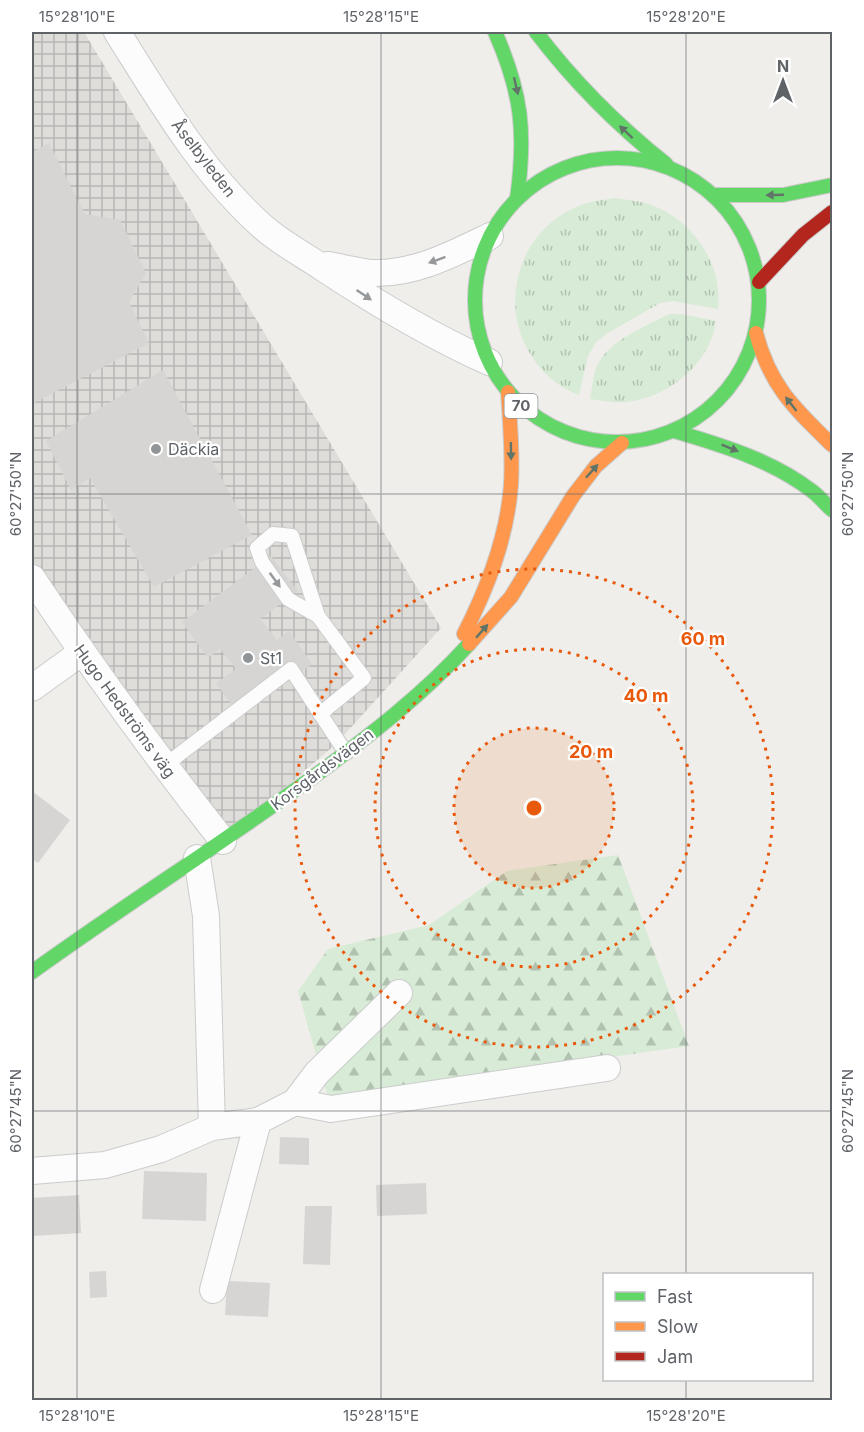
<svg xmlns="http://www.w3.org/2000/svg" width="864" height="1432" font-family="Inter,sans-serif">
<defs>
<pattern id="industrial-grid" width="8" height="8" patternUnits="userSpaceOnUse" patternTransform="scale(1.5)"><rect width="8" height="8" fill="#dfddda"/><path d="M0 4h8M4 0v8" fill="none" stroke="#b8b7b5"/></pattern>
<pattern id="grass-tufts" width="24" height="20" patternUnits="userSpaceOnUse" patternTransform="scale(1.5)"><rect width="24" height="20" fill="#d8ebd6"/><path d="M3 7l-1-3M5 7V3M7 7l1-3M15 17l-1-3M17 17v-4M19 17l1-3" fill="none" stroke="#b2c2b1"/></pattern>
<pattern id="forest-firs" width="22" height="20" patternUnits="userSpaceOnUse" patternTransform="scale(1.5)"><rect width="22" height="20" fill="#d8ebd6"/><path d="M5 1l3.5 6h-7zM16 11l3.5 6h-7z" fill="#b2c2b1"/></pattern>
</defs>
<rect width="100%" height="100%" fill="#efeeea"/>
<!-- industrial -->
<path fill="url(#industrial-grid)" d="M32 32H84L441 628 336 744 223 841 32 578Z"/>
<!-- grass -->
<g fill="url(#grass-tufts)">
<path d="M615 198C629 200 643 201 656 207 695 223 723 266 718 309L673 301 660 303 608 333 596 342 588 356 579 395C560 388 544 375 533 358 496 306 519 229 579 206 591 201 602 200 615 198Z"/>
<path d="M670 314H682L716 321C710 363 672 394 633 401 619 404 604 401 590 399 592 389 593 375 597 366 608 341 647 325 670 314Z"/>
</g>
<!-- forest -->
<path fill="url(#forest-firs)" d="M618 855 689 1046 328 1097 298 991 328 949 429 925 507 871Z"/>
<!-- building -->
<g fill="#d6d5d3">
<path d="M49 143 85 214 120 220 146 273 129 302 149 343 32 404V152Z"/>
<path d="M163 370 252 535 154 587 90 478 71 490 46 441Z"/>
<path d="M271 556 298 591 260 619 277 640 289 631 312 664 240 716 216 683 236 669 220 649 208 658 182 622Z"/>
<path d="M32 791 70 820 38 863 32 859Z"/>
<path d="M280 1137 309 1138V1165L279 1164Z"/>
<path d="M144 1171 207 1173 206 1221 142 1219Z"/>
<path d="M426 1183 427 1214 377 1216 376 1185Z"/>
<path d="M79 1195 81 1233 32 1236V1198Z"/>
<path d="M305 1206H332L330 1265 303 1264Z"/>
<path d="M106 1271 107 1297 90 1298 89 1272Z"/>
<path d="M227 1281 270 1283 268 1317 225 1315Z"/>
</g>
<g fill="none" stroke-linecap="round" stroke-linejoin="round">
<!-- lane casing -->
<g stroke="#cbcccc" stroke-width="16">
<g id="lane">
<path d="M318 616 288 599 262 562 257 548 273 534 292 536 318 616 364 678 320 714"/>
<path d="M164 766 291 669 346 753"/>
</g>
</g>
<!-- street casing -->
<g stroke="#cbcccc" stroke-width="28">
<g id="street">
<path d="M117 32C160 100 202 173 263 227 281 243 304 255 323 268 376 303 431 336 489 362"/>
<path d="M327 265C342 267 358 272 373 273 415 274 453 254 490 236"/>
<path d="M32 578C92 668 156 756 223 841"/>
<path d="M32 688 82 652"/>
<path d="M197 858 206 916 212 1127"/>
<path d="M295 1102 331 1109 607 1068"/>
<path d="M32 1171 105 1165 161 1149 212 1127 258 1121 295 1102 317 1073 399 993"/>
<path d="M213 1290 258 1121"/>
</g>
</g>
<!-- fast casing -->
<g stroke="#cacacb" stroke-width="16">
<g id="fast">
<path d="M495 32C522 93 526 133 517 199"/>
<path d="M536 32C574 82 617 125 666 164"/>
<circle cx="617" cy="300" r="142"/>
<path d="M713 195H783L832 185"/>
<path d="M674 431C721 445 772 460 812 491 819 496 825 504 832 510"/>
<path d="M32 972C125 905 221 844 313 777 368 737 423 695 469 644"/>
</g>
</g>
<!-- slow casing -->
<g stroke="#cacacb" stroke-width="16">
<g id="slow">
<path d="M756 333C770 386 794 408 832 445"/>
<path d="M464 634C488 587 507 538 511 485 513 454 510 423 508 392"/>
<path d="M469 644 511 597 573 496 596 466 622 443"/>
</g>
</g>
<!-- jam casing -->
<g stroke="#cacacb" stroke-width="16">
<path id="jam" d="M759 282 803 235 832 212"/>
</g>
<!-- lane -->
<use href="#lane" stroke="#fdfcfc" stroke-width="14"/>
<!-- street -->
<use href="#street" stroke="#fdfcfc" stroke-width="26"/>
<!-- fast -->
<use href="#fast" stroke="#63d668" stroke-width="14"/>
<!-- slow -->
<use href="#slow" stroke="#ff974d" stroke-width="14"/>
<!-- jam -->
<use href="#jam" stroke="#b3261e" stroke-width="14"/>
</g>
<!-- one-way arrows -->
<defs><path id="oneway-solid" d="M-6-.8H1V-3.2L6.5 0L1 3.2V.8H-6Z" transform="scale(1.5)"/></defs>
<g fill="#607468">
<use href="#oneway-solid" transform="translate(516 86) rotate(77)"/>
<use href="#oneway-solid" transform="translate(626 132) rotate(-137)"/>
<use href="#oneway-solid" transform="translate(775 195) rotate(178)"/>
<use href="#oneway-solid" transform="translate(791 404) rotate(-128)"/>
<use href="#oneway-solid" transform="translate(730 448) rotate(22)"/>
<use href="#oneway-solid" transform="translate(511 451) rotate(89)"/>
<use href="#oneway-solid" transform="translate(592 471) rotate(-48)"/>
<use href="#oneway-solid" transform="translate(482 631) rotate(-49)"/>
</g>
<g fill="#96999c">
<use href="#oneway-solid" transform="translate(437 260) rotate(160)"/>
<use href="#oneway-solid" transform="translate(364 295) rotate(34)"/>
<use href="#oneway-solid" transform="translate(275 580) rotate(54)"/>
</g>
<!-- ticks -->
<path fill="none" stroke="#5f6368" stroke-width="1.5" stroke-opacity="0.45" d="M77 32V1400M381 32V1400M686 32V1274M32 494H832M32 1111H832M686 1380V1400"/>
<!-- distance rings -->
<circle cx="534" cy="808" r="80" fill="#e8590c" fill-opacity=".12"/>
<g fill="none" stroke="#e8590c" stroke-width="3" stroke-dasharray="3 6">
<circle cx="534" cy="808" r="80"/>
<circle cx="534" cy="808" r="159"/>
<circle cx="534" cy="808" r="239"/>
</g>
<!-- markers -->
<g fill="#919496" stroke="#fff" stroke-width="2">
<circle cx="156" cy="449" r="6"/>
<circle cx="248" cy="658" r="6"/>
</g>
<g text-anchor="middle" stroke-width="4.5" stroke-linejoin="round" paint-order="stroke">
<!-- shield labels -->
<rect fill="#fff" stroke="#8f9295" stroke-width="1.5" x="504.5" y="394" width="33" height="24" rx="4.5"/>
<g font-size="15" font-weight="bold" fill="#5f6368">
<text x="521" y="411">70</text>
</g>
<!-- street labels -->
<g font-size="16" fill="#5f6368" stroke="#fff">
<text transform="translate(204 158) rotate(52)" y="6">Åselbyleden</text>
<text transform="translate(125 711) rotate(54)" y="6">Hugo Hedströms väg</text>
<text transform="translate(322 769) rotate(-37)" y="6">Korsgårdsvägen</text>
</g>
<!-- poi labels -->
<g font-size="16" fill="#5f6368" stroke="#fff" text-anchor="start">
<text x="168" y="455">Däckia</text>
<text x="260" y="664">St1</text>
</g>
</g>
<circle cx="534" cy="808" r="9" fill="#e8590c" stroke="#fff" stroke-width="3"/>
<g font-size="18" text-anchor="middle" font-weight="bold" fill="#e8590c" stroke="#fff" stroke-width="4.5" stroke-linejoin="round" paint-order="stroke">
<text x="703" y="645">60 m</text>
<text x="646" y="702">40 m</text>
<text x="591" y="758">20 m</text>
</g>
<!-- border -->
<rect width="864" height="1432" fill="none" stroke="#ffffff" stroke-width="66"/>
<!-- legend -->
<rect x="603" y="1273" width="210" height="108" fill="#ffffff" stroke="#bfc1c3" stroke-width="1.5"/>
<rect x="615" y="1292" width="30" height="9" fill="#63d668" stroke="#bfc1c3" stroke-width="1.5"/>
<text x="657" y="1303" font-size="18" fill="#5f6368">Fast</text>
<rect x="615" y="1322" width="30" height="9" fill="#ff974d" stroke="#bfc1c3" stroke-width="1.5"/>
<text x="657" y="1333" font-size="18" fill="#5f6368">Slow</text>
<rect x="615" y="1352" width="30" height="9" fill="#b3261e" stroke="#bfc1c3" stroke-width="1.5"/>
<text x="657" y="1363" font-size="18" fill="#5f6368">Jam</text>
<!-- north arrow -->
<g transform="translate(783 81)" stroke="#ffffff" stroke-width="4.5" paint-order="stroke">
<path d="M0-4.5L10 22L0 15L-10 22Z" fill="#5f6368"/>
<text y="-9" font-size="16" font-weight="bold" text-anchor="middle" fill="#5f6368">N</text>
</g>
<rect x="33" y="33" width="798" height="1366" fill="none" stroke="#5f6368" stroke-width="2"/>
<g font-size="15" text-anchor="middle" fill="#5f6368">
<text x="77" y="22">15°28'10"E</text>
<text x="381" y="22">15°28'15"E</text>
<text x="686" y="22">15°28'20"E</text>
<text transform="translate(16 494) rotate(-90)" y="5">60°27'50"N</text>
<text transform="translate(848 494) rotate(-90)" y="5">60°27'50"N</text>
<text transform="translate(16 1111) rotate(-90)" y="5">60°27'45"N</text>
<text transform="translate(848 1111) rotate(-90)" y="5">60°27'45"N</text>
<text x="77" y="1421">15°28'10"E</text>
<text x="381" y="1421">15°28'15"E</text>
<text x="686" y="1421">15°28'20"E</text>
</g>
</svg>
